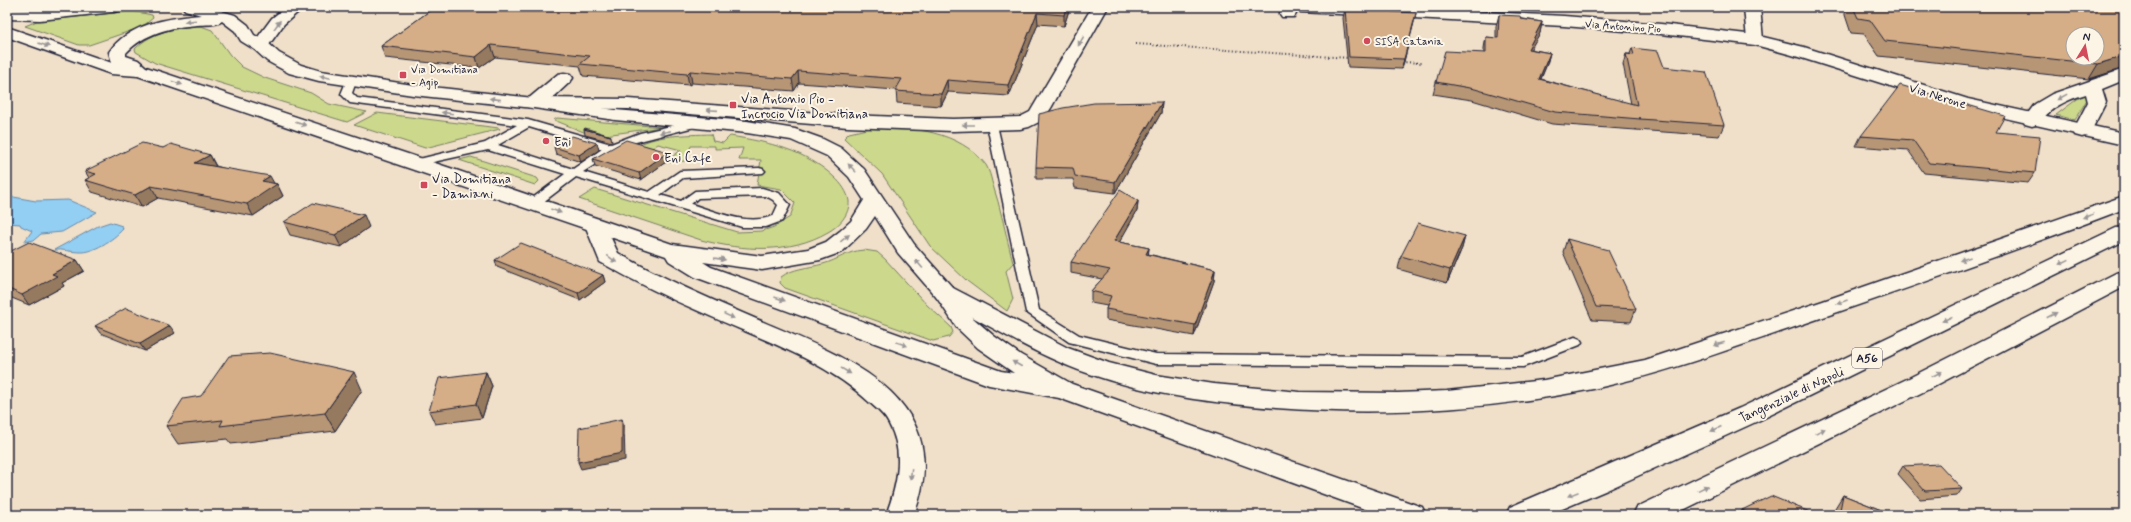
<svg xmlns="http://www.w3.org/2000/svg" width="2131" height="522" font-family="Mynerve,sans-serif">
<rect width="100%" height="100%" fill="#f0e0c9"/>
<filter id="ink" filterUnits="userSpaceOnUse"><feTurbulence type="fractalNoise" baseFrequency=".025" numOctaves="2"/><feDisplacementMap in="SourceGraphic" scale="8" xChannelSelector="R" yChannelSelector="G"/><feConvolveMatrix kernelMatrix="1 2 1 2 8 2 1 2 1" color-interpolation-filters="sRGB"/></filter>
<g filter="url(#ink)">
<!-- green -->
<g fill="#ccd88b" stroke="#777d63">
<path d="M132 11 152 15 153 18 142 27 89 45H79L25 26 37 21Z"/>
<path d="M201 26 212 30 230 55 242 67 265 78 311 93 329 104 367 112 347 122 155 63 136 52 135 49C152 31 178 27 201 26Z"/>
<path d="M2084 94 2089 96 2075 120 2056 115Z"/>
<path d="M377 113 499 128 500 129 425 148 354 125Z"/>
<path d="M557 118 662 127 605 135 586 133 554 120Z"/>
<path d="M871 128C911 126 960 131 986 165 989 170 991 177 992 182 1001 208 1006 236 1013 263L1006 271 1013 299 1007 311 967 281 930 246 882 174 844 138 849 133Z"/>
<path d="M711 134 713 141 723 143 730 136C768 142 806 150 835 178 841 183 848 193 849 201 850 214 839 226 828 232 790 254 743 251 701 240L579 199 595 189 737 232 762 231 774 227 790 217 795 203 781 189 757 185 761 160H739L743 148 715 149V146H691L685 161 664 163 681 150 658 144 647 152 633 148C654 134 687 135 711 134Z"/>
<path d="M471 157 537 178 539 181 535 185 459 160Z"/>
<path d="M864 250 877 252 885 259 927 305 951 327 953 332 949 337 933 341 785 288 780 283 781 277C793 268 808 268 823 264 838 260 847 251 864 250Z"/>
</g>
<!-- water -->
<g fill="#93cef3" stroke="#6689a9">
<path d="M8 196 36 201 68 200 97 212 62 232 41 234 34 240 24 242 32 231 21 226 20 224 7 223Z"/>
<path d="M110 222 122 226 123 229C113 240 93 253 79 252 70 252 63 249 54 250L98 226Z"/>
</g>
<g fill="none" stroke-linecap="round" stroke-linejoin="round">
<!-- service casing -->
<g stroke="#22223b" stroke-width="3">
<g id="service">
<path d="M351 79 356 82 352 93 357 98 528 120 611 144 640 133 702 119 706 120 707 122 706 124 632 143 616 151 583 172 649 192 680 171 759 168 763 169 765 171 763 173 683 178 660 195 681 201 695 191 762 188 779 193 790 205 782 221 766 227H742L576 177 538 206H530L528 203 530 200 565 174 488 150 415 166 409 163 411 161 485 143 517 125 350 103 341 94 346 82ZM529 127 602 149 573 169 498 145ZM766 196 773 200 778 205 773 216C747 226 717 212 691 204L698 198Z"/>
<path d="M992 122 997 125 1039 310 1079 335 1156 354 1522 357 1575 337 1580 339 1582 342 1580 345 1523 367 1156 364 1069 342 1026 312 987 125Z"/>
</g>
</g>
<!-- minor casing -->
<g stroke="#22223b" stroke-width="3">
<g id="minor">
<path d="M1280 7H1296V14L1294 17H1282L1280 14Z"/>
<path d="M1744 7H1760L1763 40 1761 43H1749L1747 40Z"/>
<path d="M2124 69V80L2102 89 2106 102 2089 135 2082 137 2075 135 2073 131 2088 102 2086 94C2067 100 2050 107 2039 124L2032 126 2025 124 2023 120 2035 104 2052 94Z"/>
<path d="M564 73 570 74 573 78 570 82C558 92 544 111 528 107L525 103 528 99 558 74Z"/>
</g>
</g>
<!-- tertiary casing -->
<g stroke="#22223b" stroke-width="3">
<g id="tertiary">
<path d="M286 7H304L284 24 266 49H254L252 45 272 18Z"/>
<path d="M1092 7H1108L1051 108 1043 120 1029 127 1020 129 953 131 848 127 628 109 541 108 535 107 532 103 535 99 541 98 628 99 848 115 953 119 1020 117 1030 112Z"/>
<path d="M1293 7H1390L1564 16 1661 24 1755 35 1804 47 1968 99 2124 133V145L1957 107 1792 55 1755 45 1661 34 1564 26 1301 12 1295 10Z"/>
</g>
</g>
<!-- primary casing -->
<g stroke="#22223b" stroke-width="3">
<g id="primary">
<path d="M70 7H122L120 10 114 12 40 20 7 19V9L40 10Z"/>
<path d="M183 7H208L235 15 248 25 254 35 266 41 279 53 301 65 321 71 413 85 534 98 615 110 747 121 795 129 823 139 841 148 864 169 914 244 953 288 973 318 994 336 1021 355 1072 384 1422 507 1426 515H1381L1059 398 989 385 695 277 669 261 666 256 138 76 111 74 7 37V27L112 63 109 52C129 23 169 18 201 15L185 10ZM222 21 235 31 241 41 254 49 267 61 289 73 319 81 413 95 534 108 615 120 747 133 791 140 827 156 849 177 864 200 851 221 840 231 826 242 808 249 762 256 672 244 450 168 146 67 138 60 126 56V53C144 33 171 27 197 25 205 24 216 26 222 21ZM875 216 898 253 937 298 957 328 978 348 1014 373 1001 371 711 267 703 262 762 270 820 260 842 252 866 229Z"/>
</g>
</g>
<!-- motorway casing -->
<g stroke="#22223b" stroke-width="3">
<g id="motorway">
<path d="M2124 196V209L2103 217C2006 254 1908 288 1809 322 1738 346 1667 373 1593 389 1489 410 1382 416 1276 408 1213 403 1150 395 1090 374 1036 356 988 324 937 298L934 293 937 288 945 286 953 288 1068 348 1109 363 1156 375 1214 384 1300 392 1398 393 1447 391 1544 380 1645 360 1823 301Z"/>
<path d="M596 219 603 221 618 253C662 278 708 298 754 318 842 356 959 395 914 515H886C897 486 905 453 889 424 885 415 876 408 869 402 823 359 760 339 703 313 668 298 634 281 600 262L585 225 589 221Z"/>
<path d="M2124 227V241L1758 421 1607 490 1548 515H1506L1510 507 1740 408 2116 228Z"/>
<path d="M2124 271V287L1927 390 1673 515H1633L1637 507 1909 378 2116 273Z"/>
</g>
</g>
<!-- path -->
<g stroke="#22223b" stroke-width="2" stroke-dasharray="1 2.5" stroke-linecap="butt">
<path d="M1136 44 1349 58"/>
<path d="M1402 62 1422 63"/>
</g>
<!-- service -->
<use href="#service" fill="#fcf5e5" fill-rule="evenodd"/>
<!-- minor -->
<use href="#minor" fill="#fcf5e5" fill-rule="evenodd"/>
<!-- tertiary -->
<use href="#tertiary" fill="#fcf5e5" fill-rule="evenodd"/>
<!-- primary -->
<use href="#primary" fill="#fcf5e5" fill-rule="evenodd"/>
<!-- motorway -->
<use href="#motorway" fill="#fcf5e5" fill-rule="evenodd"/>
</g>
<!-- wall -->
<g fill="#b79674" stroke="#22223b">
<path d="M435 7H1070L1064 26 1038 24 1009 96 948 92 941 106 897 103 896 90 799 83 794 91 692 83 689 85 583 76 580 66 495 57 479 68 385 58 381 46Z"/>
<path d="M1845 7H2124V68L2089 79 1879 56 1864 34 1851 33 1845 15Z"/>
<path d="M1345 9 1414 22 1402 69 1348 67 1343 18Z"/>
<path d="M1499 15 1542 22 1540 33 1530 49 1550 53 1547 64 1541 79 1631 104 1623 64 1626 54H1630L1632 48 1664 67 1724 125 1719 136 1636 130V129V130L1552 124 1472 100 1433 94 1436 82 1484 53V48L1486 37 1496 38V26Z"/>
<path d="M2124 77V83H2121Z"/>
<path d="M1162 102 1161 113 1115 193 1075 188 1073 179H1036V167Z"/>
<path d="M584 129 611 136 612 142 585 135Z"/>
<path d="M1996 132 2035 173 2028 183 1924 173 1908 150 1856 146 1861 136Z"/>
<path d="M597 143 599 150 581 162 556 154 554 147Z"/>
<path d="M163 148 210 155 216 166 277 184 283 196 253 216 158 198 142 207 92 192 85 180 89 178 85 171Z"/>
<path d="M593 159H670L641 180 595 166Z"/>
<path d="M1138 201 1137 211 1119 242 1149 248 1148 254 1215 270 1214 281 1194 336 1106 320V309L1107 306 1091 303V291L1102 279 1071 273V262Z"/>
<path d="M284 222 369 227 341 247 290 235Z"/>
<path d="M1465 236 1462 248 1447 283 1398 269 1401 256Z"/>
<path d="M1567 239 1636 309 1631 322 1592 320 1563 252Z"/>
<path d="M7 253 77 260 84 271 62 283 64 286 29 305 7 296Z"/>
<path d="M495 260 603 275 605 282 580 300 497 267Z"/>
<path d="M95 326 175 333 145 351 100 333Z"/>
<path d="M486 372 492 386 482 418 435 424 429 411Z"/>
<path d="M362 390 335 431 231 444 227 439 178 444 166 426Z"/>
<path d="M1903 466 1962 489 1957 496 1920 499 1898 474Z"/>
<path d="M1843 495 1894 515H1834L1835 508Z"/>
<path d="M1742 510 1817 515H1740Z"/>
</g>
<!-- shaded-wall -->
<g fill="#957a5e" stroke="#22223b">
<path d="M1066 7H1070L1064 26V15Z"/>
<path d="M1037 13 1038 24 1009 96 1008 85Z"/>
<path d="M1416 13 1414 22 1402 69 1404 59Z"/>
<path d="M1542 22 1540 33 1525 59 1528 49Z"/>
<path d="M491 45 495 57 479 68 476 57Z"/>
<path d="M1550 53 1547 64 1536 90 1539 79Z"/>
<path d="M2124 56V68L2089 79 2098 64Z"/>
<path d="M690 71 692 83 689 85 687 74Z"/>
<path d="M798 71 799 83 794 91 792 79Z"/>
<path d="M947 80 948 92 941 106V94Z"/>
<path d="M1162 102 1161 113 1115 193V182Z"/>
<path d="M597 143 599 150 581 162 579 155Z"/>
<path d="M668 152 670 159 641 180 639 173Z"/>
<path d="M210 155 216 167 195 163Z"/>
<path d="M270 176 275 185 277 184 283 196 253 216 247 204 262 181Z"/>
<path d="M151 186 158 198 142 207 135 195Z"/>
<path d="M1138 201 1137 211 1114 252V241Z"/>
<path d="M364 215 369 227 341 247 335 235Z"/>
<path d="M1465 236 1462 248 1447 283 1450 270Z"/>
<path d="M1149 248 1148 259 1146 254Z"/>
<path d="M77 260 84 271 62 283 64 286 29 305 22 295 52 274Z"/>
<path d="M1215 270 1214 281 1194 336 1195 325Z"/>
<path d="M603 275 605 282 580 300 578 293Z"/>
<path d="M170 326 175 333 145 351 140 344Z"/>
<path d="M354 372 362 390 335 431 325 413Z"/>
<path d="M486 372 492 386 482 418 476 404Z"/>
<path d="M622 419 624 426 625 460 581 469 578 462Z"/>
</g>
<!-- building -->
<g fill="#d5ae87" stroke="#22223b" fill-rule="evenodd">
<path d="M435 7H1066L1064 15 1037 13 1008 85 947 80 941 94 895 91 902 79 798 71 792 79 690 71 687 74 580 64 590 56 491 45 476 57 381 46Z"/>
<path d="M1853 7H2124V56L2098 64 1885 41 1870 20 1858 18ZM2073 34H2097V58H2073Z"/>
<path d="M1345 9 1416 13 1404 59 1349 57Z"/>
<path d="M1499 15 1520 16 1521 19 1542 22 1528 49 1550 53 1539 79 1637 105 1626 54 1634 55 1632 48 1658 51 1664 67 1706 72 1724 125 1640 119V117V119L1555 112 1475 89 1436 82 1445 51 1486 53V37L1498 38Z"/>
<path d="M1900 85 2005 116 1996 132 2040 136 2035 173 1929 163 1913 140 1861 136Z"/>
<path d="M1162 102 1115 182 1075 176 1073 168 1036 167 1039 114 1063 108 1094 103Z"/>
<path d="M585 128 611 136 584 129Z"/>
<path d="M572 136 597 143 579 155 554 147Z"/>
<path d="M626 140 668 152 639 173 593 159Z"/>
<path d="M142 143 163 148 171 144 210 155 195 163 270 176 262 181 277 184 247 204 151 186 135 195 85 180 96 174 85 171Z"/>
<path d="M1120 190 1138 201 1114 241 1149 248 1146 254 1215 270 1195 325 1106 309 1111 296 1091 291 1110 270 1071 262Z"/>
<path d="M313 203 364 215 335 235 284 222Z"/>
<path d="M1418 223 1465 236 1450 270 1401 256Z"/>
<path d="M1567 239 1608 250 1636 309 1596 307Z"/>
<path d="M29 242 77 260 52 274 57 276 22 295 7 288V253Z"/>
<path d="M521 243 603 275 578 293 495 260Z"/>
<path d="M126 308 170 326 140 344 95 326Z"/>
<path d="M270 353 354 372 325 413 220 426 223 420 166 426 183 399 201 396 229 356Z"/>
<path d="M486 372 476 404 429 411 439 378Z"/>
<path d="M622 419V453L578 462 579 428Z"/>
<path d="M1939 464 1962 489 1925 491 1903 466Z"/>
<path d="M1843 495 1894 515H1839Z"/>
<path d="M1771 496 1817 515H1753L1742 510Z"/>
</g>
<!-- one-way arrows -->
<defs><path id="oneway-solid" d="M-6-.8H1V-3.2L6.5 0L1 3.2V.8H-6Z"/></defs>
<g fill="#9a9698">
<use href="#oneway-solid" transform="translate(190 21) rotate(174)"/>
<use href="#oneway-solid" transform="translate(277 25) rotate(-54)"/>
<use href="#oneway-solid" transform="translate(1081 41) rotate(120)"/>
<use href="#oneway-solid" transform="translate(44 45) rotate(19)"/>
<use href="#oneway-solid" transform="translate(325 77) rotate(-169)"/>
<use href="#oneway-solid" transform="translate(177 83) rotate(18)"/>
<use href="#oneway-solid" transform="translate(2062 97) rotate(151)"/>
<use href="#oneway-solid" transform="translate(495 99) rotate(-174)"/>
<use href="#oneway-solid" transform="translate(712 110) rotate(-176)"/>
<use href="#oneway-solid" transform="translate(447 113) rotate(-173)"/>
<use href="#oneway-solid" transform="translate(301 124) rotate(18)"/>
<use href="#oneway-solid" transform="translate(968 125) rotate(180)"/>
<use href="#oneway-solid" transform="translate(665 132) rotate(169)"/>
<use href="#oneway-solid" transform="translate(852 168) rotate(-134)"/>
<use href="#oneway-solid" transform="translate(556 211) rotate(20)"/>
<use href="#oneway-solid" transform="translate(2088 216) rotate(161)"/>
<use href="#oneway-solid" transform="translate(845 238) rotate(-39)"/>
<use href="#oneway-solid" transform="translate(612 259) rotate(36)"/>
<use href="#oneway-solid" transform="translate(720 259) rotate(8)"/>
<use href="#oneway-solid" transform="translate(1965 259) rotate(161)"/>
<use href="#oneway-solid" transform="translate(2064 262) rotate(154)"/>
<use href="#oneway-solid" transform="translate(919 264) rotate(-130)"/>
<use href="#oneway-solid" transform="translate(780 299) rotate(20)"/>
<use href="#oneway-solid" transform="translate(1842 302) rotate(161)"/>
<use href="#oneway-solid" transform="translate(2052 315) rotate(-27)"/>
<use href="#oneway-solid" transform="translate(729 316) rotate(24)"/>
<use href="#oneway-solid" transform="translate(1947 319) rotate(154)"/>
<use href="#oneway-solid" transform="translate(902 344) rotate(20)"/>
<use href="#oneway-solid" transform="translate(1719 344) rotate(162)"/>
<use href="#oneway-solid" transform="translate(1017 364) rotate(-150)"/>
<use href="#oneway-solid" transform="translate(846 371) rotate(31)"/>
<use href="#oneway-solid" transform="translate(1937 374) rotate(-27)"/>
<use href="#oneway-solid" transform="translate(1716 429) rotate(155)"/>
<use href="#oneway-solid" transform="translate(1820 431) rotate(-26)"/>
<use href="#oneway-solid" transform="translate(911 474) rotate(97)"/>
<use href="#oneway-solid" transform="translate(1703 488) rotate(-26)"/>
<use href="#oneway-solid" transform="translate(1573 494) rotate(158)"/>
</g>
</g>
<!-- markers -->
<g fill="#d1495b" stroke="#fcf5e5" stroke-width="1.5">
<circle cx="1367" cy="41" r="4"/>
<rect x="399" y="71" width="8" height="8" rx="2"/>
<rect x="729" y="101" width="8" height="8" rx="2"/>
<circle cx="546" cy="141" r="4"/>
<circle cx="656" cy="157" r="4"/>
<rect x="420" y="181" width="8" height="8" rx="2"/>
</g>
<g text-anchor="middle" stroke-width="4" stroke-linejoin="round" paint-order="stroke">
<!-- far-street labels -->
<g font-size="11" fill="#22223b" stroke="#fcf5e5">
<text transform="translate(1623 26) rotate(4)" y="4">Via Antonino Pio</text>
</g>
<!-- far-poi labels -->
<g font-size="11" fill="#22223b" stroke="#fcf5e5" text-anchor="start">
<text x="1375" y="45">SISA Catania</text>
<text x="411" y="73">Via Domitiana<tspan x="411" dy="13">- Agip</tspan></text>
</g>
<!-- shield labels -->
<rect fill="#fcf5e5" stroke="#63616e" stroke-width="1" x="1852" y="348" width="30" height="20" rx="3"/>
<g font-size="12" font-weight="bold" fill="#22223b">
<text x="1867" y="362">A56</text>
</g>
<!-- street labels -->
<g font-size="13" fill="#22223b" stroke="#fcf5e5">
<text transform="translate(1938 95) rotate(17)" y="5">Via Nerone</text>
<text transform="translate(1791 394) rotate(-25)" y="5">Tangenziale di Napoli</text>
</g>
<!-- poi labels -->
<g font-size="13" fill="#22223b" stroke="#fcf5e5" text-anchor="start">
<text x="741" y="103">Via Antonio Pio -<tspan x="741" dy="15">Incrocio Via Domitiana</tspan></text>
<text x="554" y="146">Eni</text>
<text x="664" y="162">Eni Cafe</text>
<text x="432" y="183">Via Domitiana<tspan x="432" dy="15">- Damiani</tspan></text>
</g>
</g>
<!-- margin -->
<rect width="2131" height="522" fill="none" stroke="#fcf5e5" stroke-width="24"/>
<rect x="12" y="12" width="2107" height="498" fill="none" stroke="#22223b" stroke-width="1.5" filter="url(#ink)"/>
<!-- north arrow -->
<g transform="translate(2085 46) rotate(10)"><circle r="19" fill="#fcf5e5" stroke="#a5a1a1"/>
<path d="M0-3L7 15L0 10L-7 15Z" fill="#d1495b"/>
<text y="-6" font-size="11" font-weight="bold" text-anchor="middle" fill="#22223b">N</text>
</g>
</svg>
